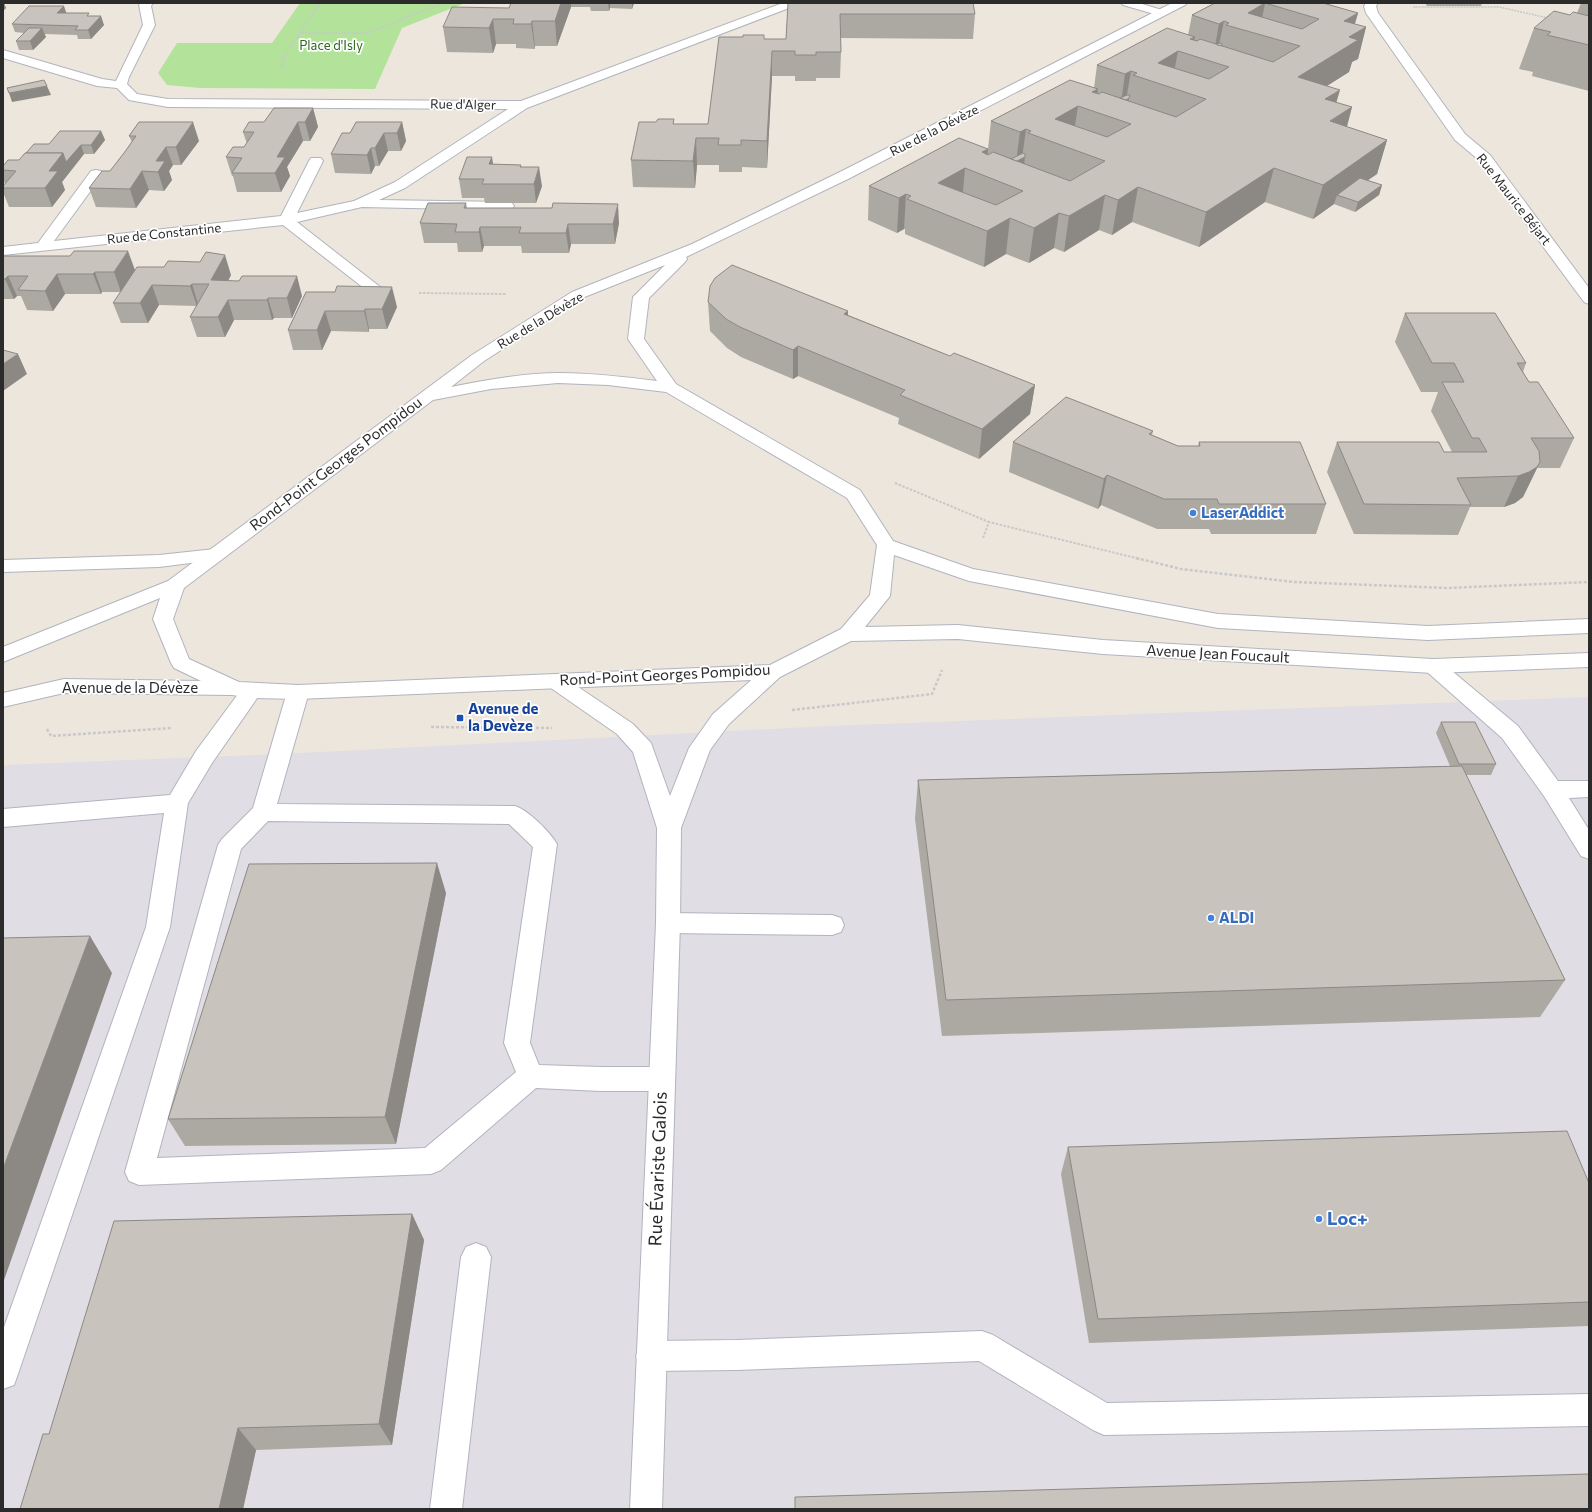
<svg xmlns="http://www.w3.org/2000/svg" width="1592" height="1512" font-family="Commissioner,sans-serif">
<rect width="100%" height="100%" fill="#ede6dd"/>
<!-- industrial -->
<path fill="#e0dde5" d="M1589 697V1509H3V765L281 754 829 726Z"/>
<!-- green -->
<path fill="#b3e39a" d="M300 3H465L402 28 375 89 200 88 167 85 158 73 177 43H272Z"/>
<g fill="none" stroke-linecap="round" stroke-linejoin="round">
<!-- lane casing -->
<g stroke="#b1b4be" stroke-width="2">
<g id="lane">
<path d="M215 549 222 551 225 555 222 559 159 567 3 572V560L159 555Z"/>
<path d="M1433 659 1440 661 1518 726 1558 781H1589V797L1569 798 1589 830V859L1581 856 1544 796 1502 738 1426 671 1423 666 1426 661Z"/>
<path d="M251 684 258 686 262 691 212 763 188 803 170 927 18 1374 14 1385 3 1389V1330L146 927 164 813 3 827V809L170 795 196 751 244 686Z"/>
<path d="M298 685 305 687 309 692 277 804 515 806C528 810 550 832 557 844L530 1043 539 1065 601 1067H661L670 1071 674 1079 670 1087 661 1091H601L536 1088 441 1170 431 1174 139 1185 129 1181 125 1172 218 845 222 839 253 808 287 692 291 687ZM268 821 509 824 533 847 504 1043 516 1072 425 1148 157 1158 241 849Z"/>
<path d="M668 913 832 915 841 918 844 925 841 932 832 935 668 933 659 930 656 923 659 916Z"/>
<path d="M476 1243 486 1247 491 1257 462 1509H430L461 1257 466 1247Z"/>
<path d="M982 1331 993 1335 1107 1403 1589 1394V1426L1104 1435 1093 1430 979 1361 737 1370 651 1371 640 1367 636 1356 640 1345 651 1341 737 1340Z"/>
</g>
</g>
<!-- street casing -->
<g stroke="#b1b4be" stroke-width="2">
<g id="street">
<path d="M141 3H153L151 6 155 25 129 77 127 84 137 94 168 99 521 101 783 3H799L797 5 527 108 405 188 379 200 507 202 512 203 514 206 512 209 507 210 362 207 297 222 384 290 387 293 384 296 379 298 374 296 283 225 3 255V247L38 243 91 171 96 170 101 171 103 174 54 241 281 216 309 161 311 158H321L323 161 297 213 354 201 395 182 508 109 168 107 129 100 117 88 97 86 3 58V50L102 79 116 81 143 25 139 5Z"/>
<path d="M1121 3H1139L1165 11 1167 13 1165 15 1161 16 1123 5Z"/>
<path d="M1366 3H1378L1376 6 1378 13 1465 134 1490 155 1589 288V304L1584 302 1480 161 1455 140 1366 13 1364 6Z"/>
<path d="M773 665 780 667 783 672 780 677 729 724 710 750 681 828 680 923 662 1509H630L656 923 657 828 633 752 617 734 548 686 545 681 548 676 555 674 562 676 633 724 651 743 670 796 689 748 713 714 766 667Z"/>
</g>
</g>
<!-- secondary casing -->
<g stroke="#b1b4be" stroke-width="2">
<path id="secondary" d="M1172 3H1187L1185 5 848 179 686 257 687 259 685 262 649 298 644 339 676 384 860 490 893 541 973 569 1218 614 1428 626 1589 619V633L1428 640 1218 628 969 581 894 555 890 596 865 627 958 625 1103 640 1433 659 1589 653V667L1433 673 1103 654 958 639 851 641 780 677 773 679 298 699 251 698 232 695 64 693 3 707V693L64 679 201 681 174 668 171 663 153 619 160 598 3 662V647L168 581 472 355 572 292 692 244 838 173ZM665 265 633 297 628 339 657 381C625 377 592 373 560 373 525 373 485 380 451 387L484 361 582 298ZM558 383 608 385 666 392 847 498 877 545 870 595 841 629 770 665 298 685 239 682 189 659 173 619 184 588 433 400 491 389Z"/>
</g>
<!-- path-far2 -->
<g stroke="#c8c8c8" stroke-width="1.5" stroke-dasharray="2 1" stroke-linecap="butt">
<path d="M1415 8 1414 7H1499L1548 18"/>
<path d="M302 33H367L443 3"/>
<path d="M282 69V60L320 3"/>
</g>
<!-- path-far1 -->
<g stroke="#c8c8c8" stroke-width="2" stroke-dasharray="2.5 1.5" stroke-linecap="butt">
<path d="M419 293 506 294"/>
<path d="M895 483 989 522"/>
<path d="M983 538 989 522 1140 559"/>
</g>
<!-- path -->
<g stroke="#c8c8c8" stroke-width="2.5" stroke-dasharray="3 2" stroke-linecap="butt">
<path d="M1136 558 1181 569 1294 582 1447 588 1589 582"/>
<path d="M792 710 932 694 942 670"/>
<path d="M431 727 552 728"/>
<path d="M47 729 51 736 172 728"/>
</g>
<!-- lane -->
<use href="#lane" fill="#fff" fill-rule="evenodd"/>
<!-- street -->
<use href="#street" fill="#fff" fill-rule="evenodd"/>
<!-- secondary -->
<use href="#secondary" fill="#fff" fill-rule="evenodd"/>
</g>
<!-- wall -->
<g fill="#aca8a2">
<path d="M3 3H11L10 4H4L6 8 3 11Z"/>
<path d="M511 3H634L632 9 610 8 609 11H591L590 7H571L557 46H535V49L516 48V44H496L493 53 447 52 443 27 509 8Z"/>
<path d="M788 3 975 14 973 39 840 38 841 52 840 78H816V81H795V76H772L767 168 742 167V172H719V165H697L695 188 633 187 631 160 656 122 674 124H708L765 39H786Z"/>
<path d="M1215 3H1323L1358 13 1355 24 1366 27 1358 59 1352 62 1349 72 1327 86 1336 102 1352 107 1347 127 1387 140 1377 174 1367 180 1382 185 1379 195 1355 212 1334 204 1313 219 1265 202 1199 247 1132 222 1112 235 1099 230 1064 252 1054 248 1029 263 1006 254 984 267 905 234V229H904L897 233 868 220 869 186 988 149 991 121 1094 88 1097 65 1188 35 1192 15Z"/>
<path d="M1425 3H1482L1481 6H1427Z"/>
<path d="M1581 3H1589V91L1532 76 1533 72 1519 69 1534 28 1570 15 1577 13Z"/>
<path d="M66 13 90 16 104 25 91 39H78L77 35 44 34 46 37 33 50H19L16 41 24 33 15 32 12 24Z"/>
<path d="M313 108 318 127 310 141H303L287 167 290 176 281 192H237L233 176H232L226 157 244 147 247 144 243 132 264 122Z"/>
<path d="M139 122 199 141 181 165H173L169 171 172 180 164 191 149 190 136 208 96 207 89 188 110 171 124 153 132 142 129 136Z"/>
<path d="M402 122 406 141 401 151H388L379 166H375L371 174 335 173 331 154 350 133Z"/>
<path d="M101 131 105 140 94 154H84L62 182 65 190 52 207H9L3 192V186L5 184 3 178V166L19 160 26 153 49 144Z"/>
<path d="M493 164 521 165V167L542 186 536 203H485L484 198H462L459 179Z"/>
<path d="M466 203 467 208 619 223 615 244H571L569 253H522L521 246H484L482 252H458L457 243H424L420 223Z"/>
<path d="M3 256 135 270 231 275 228 281 302 296 292 318H274L272 320H234L225 337H197L190 317 197 306 159 305 148 323H121L113 303 121 292H102L101 294H65L53 311 27 310 21 296H17L14 299H3Z"/>
<path d="M306 292 397 307 387 329H369V332L331 331 322 350H293L288 330Z"/>
<path d="M708 302 848 311V315L950 356 1035 385 1030 414 979 459 898 424 899 418 798 376 793 379 741 357 727 348 710 331Z"/>
<path d="M1405 313 1526 363 1523 372 1529 382 1574 438 1560 468H1537L1523 497 1515 503 1504 507H1470L1458 535 1354 534 1327 472 1337 442 1444 452H1452L1431 411 1438 392H1421L1395 342Z"/>
<path d="M1153 431 1152 435 1178 446H1198L1199 442 1326 504 1316 534H1211L1209 529H1157L1101 505 1098 509 1009 472 1013 442Z"/>
<path d="M1441 722 1496 764 1491 775H1466L1565 980 1540 1017 942 1036 915 819 918 780 1450 766 1436 733Z"/>
<path d="M446 893 396 1144 185 1146 168 1119Z"/>
<path d="M1068 1147 1589 1183V1326L1089 1343 1061 1174Z"/>
<path d="M412 1214 424 1240 392 1445 256 1450 243 1509H20L49 1434Z"/>
</g>
<!-- shaded-wall -->
<g fill="#8c8884">
<path d="M3 3H4L6 8 3 11Z"/>
<path d="M561 3H571V7L557 46 555 21Z"/>
<path d="M608 3H610V8L609 11Z"/>
<path d="M632 3H634L632 9Z"/>
<path d="M1265 3 1259 34 1248 13Z"/>
<path d="M64 6 67 15 57 13Z"/>
<path d="M1358 13 1351 36 1366 27 1358 59 1352 62 1349 72 1290 109 1298 77 1344 21Z"/>
<path d="M101 16 104 25 91 39 88 30Z"/>
<path d="M493 19 496 44 493 53 489 28Z"/>
<path d="M532 21 535 46V49L531 24Z"/>
<path d="M1224 21 1218 49 1214 52 1219 24Z"/>
<path d="M42 28 46 37 33 50 30 41Z"/>
<path d="M1195 37 1191 56 1190 39Z"/>
<path d="M772 51V76L767 168V141Z"/>
<path d="M1178 51 1172 83 1158 63Z"/>
<path d="M1131 71 1126 100 1129 98 1128 108 1121 103 1125 74Z"/>
<path d="M47 86 51 95 12 102 9 93Z"/>
<path d="M1098 89 1095 112 1092 92Z"/>
<path d="M1340 90 1331 121 1352 107 1343 140 1321 155 1325 99Z"/>
<path d="M1078 106 1073 139 1055 119Z"/>
<path d="M313 108 318 127 310 141 305 122Z"/>
<path d="M193 122 199 141 181 165 176 147Z"/>
<path d="M298 122 303 141 287 167 290 176 281 192 275 173 277 157Z"/>
<path d="M402 122 406 141 401 151 397 133Z"/>
<path d="M1026 129 1022 158 1025 157 1024 166 1016 162 1020 132Z"/>
<path d="M101 131 105 140 94 154 91 145Z"/>
<path d="M384 133 388 151 379 166 375 148Z"/>
<path d="M696 138 697 165 695 188 693 161Z"/>
<path d="M1387 140 1377 174 1344 197 1337 195 1334 204 1313 219 1323 185Z"/>
<path d="M81 145 84 154 62 182 65 190 52 207 45 188 49 171 63 153Z"/>
<path d="M166 147 173 165 169 171 172 180 164 191 158 172 156 161Z"/>
<path d="M371 148 375 166 371 174 367 155Z"/>
<path d="M988 149 986 176 982 152Z"/>
<path d="M492 157 495 176 489 164Z"/>
<path d="M539 167 542 186 536 203 534 184Z"/>
<path d="M965 168 962 203 938 183Z"/>
<path d="M1274 168 1265 202 1199 247 1206 212Z"/>
<path d="M142 171 149 190 136 208 130 189Z"/>
<path d="M1382 185 1379 195 1355 212 1358 202Z"/>
<path d="M1138 187 1132 222 1112 235 1118 200Z"/>
<path d="M906 194 904 229 897 233 899 198Z"/>
<path d="M1105 195 1099 230 1064 252 1069 216Z"/>
<path d="M618 204 619 223 615 244 613 224Z"/>
<path d="M1059 213 1054 248 1029 263 1034 228Z"/>
<path d="M1010 218 1006 254 984 267 987 231Z"/>
<path d="M568 224 571 244 569 253 566 233Z"/>
<path d="M480 227 484 246 482 252 479 232Z"/>
<path d="M128 251 135 270 121 292 114 272Z"/>
<path d="M225 255 231 275 218 300 211 280Z"/>
<path d="M95 272 102 292 101 294 93 274Z"/>
<path d="M57 274 65 294 53 311 45 291Z"/>
<path d="M8 276 17 296 14 299 5 279Z"/>
<path d="M297 276 302 296 292 318 287 298Z"/>
<path d="M192 284 198 304 197 306 190 286Z"/>
<path d="M152 285 159 305 148 323 140 303Z"/>
<path d="M392 287 397 307 387 329 382 309Z"/>
<path d="M268 298 274 318 272 320 267 300Z"/>
<path d="M228 300 234 320 225 337 218 317Z"/>
<path d="M365 309 369 329V332L364 311Z"/>
<path d="M325 311 331 331 322 350 317 330Z"/>
<path d="M848 311V340L844 314Z"/>
<path d="M798 346V376L793 379V350Z"/>
<path d="M18 354 27 374 3 391V364Z"/>
<path d="M1035 385 1030 414 979 459 982 429Z"/>
<path d="M1540 462 1523 497 1515 503 1504 507 1518 476Z"/>
<path d="M1107 475 1101 505 1098 509 1104 479Z"/>
<path d="M437 863 446 893 396 1144 385 1117Z"/>
<path d="M90 936 112 973 3 1283V1169Z"/>
<path d="M412 1214 424 1240 392 1445 379 1424Z"/>
<path d="M238 1428 256 1450 243 1509H219Z"/>
</g>
<!-- building -->
<g fill="#c8c3bc" stroke="#8c8884" fill-rule="evenodd">
<path d="M511 3H561L555 21H532L531 24H513L514 19H493L489 28 443 27 452 7 509 8Z"/>
<path d="M788 3H973L975 14H840L841 52H816V55H795V51H772L767 141 741 140V145H718L719 138H696L693 161 631 160 639 122H656L658 119H674L673 124H708L719 37H743V35H764V39H786Z"/>
<path d="M1215 3H1323L1358 13 1344 21 1366 27 1349 37 1358 40 1298 77 1340 90 1325 99 1352 107 1330 121 1387 140 1323 185 1274 168 1206 212 1138 187 1118 200 1105 195 1069 216 1059 213 1034 228 1010 218 987 231 907 199 911 196 906 194 899 198 869 186 959 138 988 149 982 152 988 155 993 152 1070 181 1105 161 1028 133 1031 131 1026 129 1020 132 991 121 1070 80 1098 89 1092 92 1099 94 1102 92 1176 117 1206 99 1133 75 1137 73 1131 71 1125 74 1097 65 1167 28 1195 37 1190 39 1197 41 1200 39 1273 62 1300 46 1226 25 1229 23 1224 21 1219 24 1192 15ZM1265 3 1319 19 1302 29 1248 13ZM1178 51 1229 67 1209 79 1158 63ZM1078 106 1131 124 1107 137 1055 119ZM965 168 1023 191 996 205 938 183Z"/>
<path d="M29 6H64L57 13H89L87 16H101L88 30H75L78 26 12 24Z"/>
<path d="M1554 11 1570 15 1573 12 1589 16V45L1547 35 1551 32 1534 28Z"/>
<path d="M29 28H42L30 41H16Z"/>
<path d="M1219 43 1222 44V46L1217 45Z"/>
<path d="M44 80 47 86 9 93 7 88Z"/>
<path d="M1127 95H1130L1129 98 1126 100 1120 98Z"/>
<path d="M274 108H313L305 122H298L277 157H285L275 173H232L242 158 226 157 233 147H244L254 132H243L249 122H264Z"/>
<path d="M139 122H193L176 147H166L156 161H165L158 172 142 171 130 189 89 188 102 171H110L124 153 136 136H129Z"/>
<path d="M356 122H402L397 133H384L375 148H371L367 155 331 154 342 133H350Z"/>
<path d="M60 131H101L91 145H81L66 162 63 153H26L34 144H49Z"/>
<path d="M25 153H63L49 171H58L45 188H3V186L16 171 3 170V166L8 160H19Z"/>
<path d="M1023 153 1025 154V157L1017 161 1011 159Z"/>
<path d="M467 157H492L489 164 521 165 520 167H539L534 184H482L484 179H459Z"/>
<path d="M1360 178 1382 185 1358 202 1337 195Z"/>
<path d="M428 203H466L464 208H552L553 203 618 204 613 224H568L566 233H519L521 227H480L479 232H455L457 224 420 223Z"/>
<path d="M74 251H128L114 272H95L93 274H57L45 291 18 290 28 276H8L5 279H3V256H70Z"/>
<path d="M206 252 225 255 211 280 239 281 242 276H297L287 298H268L267 300H228L218 317H190L209 284H192L190 286 152 285 140 303H113L137 267H164L168 261 200 262Z"/>
<path d="M732 265 848 311 844 314 950 356 954 353 1035 385 982 429 900 395 905 390 798 346 793 350 740 327 726 319 708 302 710 286 715 278Z"/>
<path d="M337 286 392 287 382 309H365L364 311H325L317 330H288L306 292H335Z"/>
<path d="M1405 313H1495L1526 363H1517L1529 382H1538L1574 438H1531L1539 451 1540 462 1537 467 1529 472 1518 476 1457 478 1471 505 1364 504 1337 442H1439L1444 452H1487L1479 438H1472L1442 382H1464L1454 363H1432Z"/>
<path d="M3 350 18 354 3 364Z"/>
<path d="M1066 397 1153 431 1149 434 1178 446H1200L1199 442H1300L1326 504H1219L1217 499H1164L1107 475 1104 479 1013 442Z"/>
<path d="M1441 722H1475L1496 764H1459Z"/>
<path d="M1462 766 1565 980 946 1000 918 780Z"/>
<path d="M437 863 385 1117 168 1119 249 864Z"/>
<path d="M90 936 3 1169V938Z"/>
<path d="M1567 1131 1589 1183V1302L1098 1319 1068 1147Z"/>
<path d="M412 1214 379 1424 238 1428 219 1509H20L43 1434H49L114 1221Z"/>
<path d="M1589 1474V1509H795V1497Z"/>
</g>
<!-- markers -->
<g fill="#3f7fe0" stroke="#fff" stroke-width="1.5">
<circle cx="1193" cy="513" r="4"/>
<circle cx="1211" cy="918" r="4"/>
<circle cx="1319" cy="1219" r="4"/>
</g>
<rect fill="#1a4fb4" stroke="#fff" stroke-width="1.5" x="456" y="714" width="8" height="8" rx="2"/>
<g text-anchor="middle" stroke-width="3.5" stroke-linejoin="round" paint-order="stroke">
<!-- far-park labels -->
<g font-size="13" fill="#2b681b" stroke="#fff">
<text x="331" y="50">Place d'Isly</text>
</g>
<!-- far-street labels -->
<g font-size="13" fill="#2b2b2b" stroke="#fff">
<text transform="translate(463 104) rotate(1)" y="5">Rue d'Alger</text>
<text transform="translate(934 130) rotate(-27)" y="5">Rue de la Dévèze</text>
<text transform="translate(1514 199) rotate(52)" y="5">Rue Maurice Béjart</text>
<text transform="translate(164 233) rotate(-6)" y="5">Rue de Constantine</text>
<text transform="translate(540 320) rotate(-31)" y="5">Rue de la Dévèze</text>
</g>
<!-- street labels -->
<g font-size="15" fill="#2b2b2b" stroke="#fff">
<text transform="translate(336 464) rotate(-37)" y="5">Rond-Point Georges Pompidou</text>
<text transform="translate(1218 654) rotate(3)" y="5">Avenue Jean Foucault</text>
<text transform="translate(665 675) rotate(-3)" y="5">Rond-Point Georges Pompidou</text>
<text x="130" y="693">Avenue de la Dévèze</text>
</g>
<!-- shop labels -->
<g font-size="15" font-weight="bold" fill="#366cbe" stroke="#fff" text-anchor="start">
<text x="1201" y="518">LaserAddict</text>
<text x="1219" y="923">ALDI</text>
</g>
<!-- transit labels -->
<g font-size="15" font-weight="bold" fill="#164399" stroke="#fff" text-anchor="start">
<text x="468" y="714">Avenue de<tspan x="468" dy="17">la Devèze</tspan></text>
</g>
<!-- near-street labels -->
<g font-size="18" fill="#2b2b2b" stroke="#fff">
<text transform="translate(658 1169) rotate(-88)" y="6">Rue Évariste Galois</text>
</g>
<!-- near-shop labels -->
<g font-size="18" font-weight="bold" fill="#366cbe" stroke="#fff" text-anchor="start">
<text x="1327" y="1225">Loc+</text>
</g>
</g>
<!-- border -->
<rect width="1592" height="1512" fill="none" stroke="#2b2b2b" stroke-width="8"/>
</svg>
